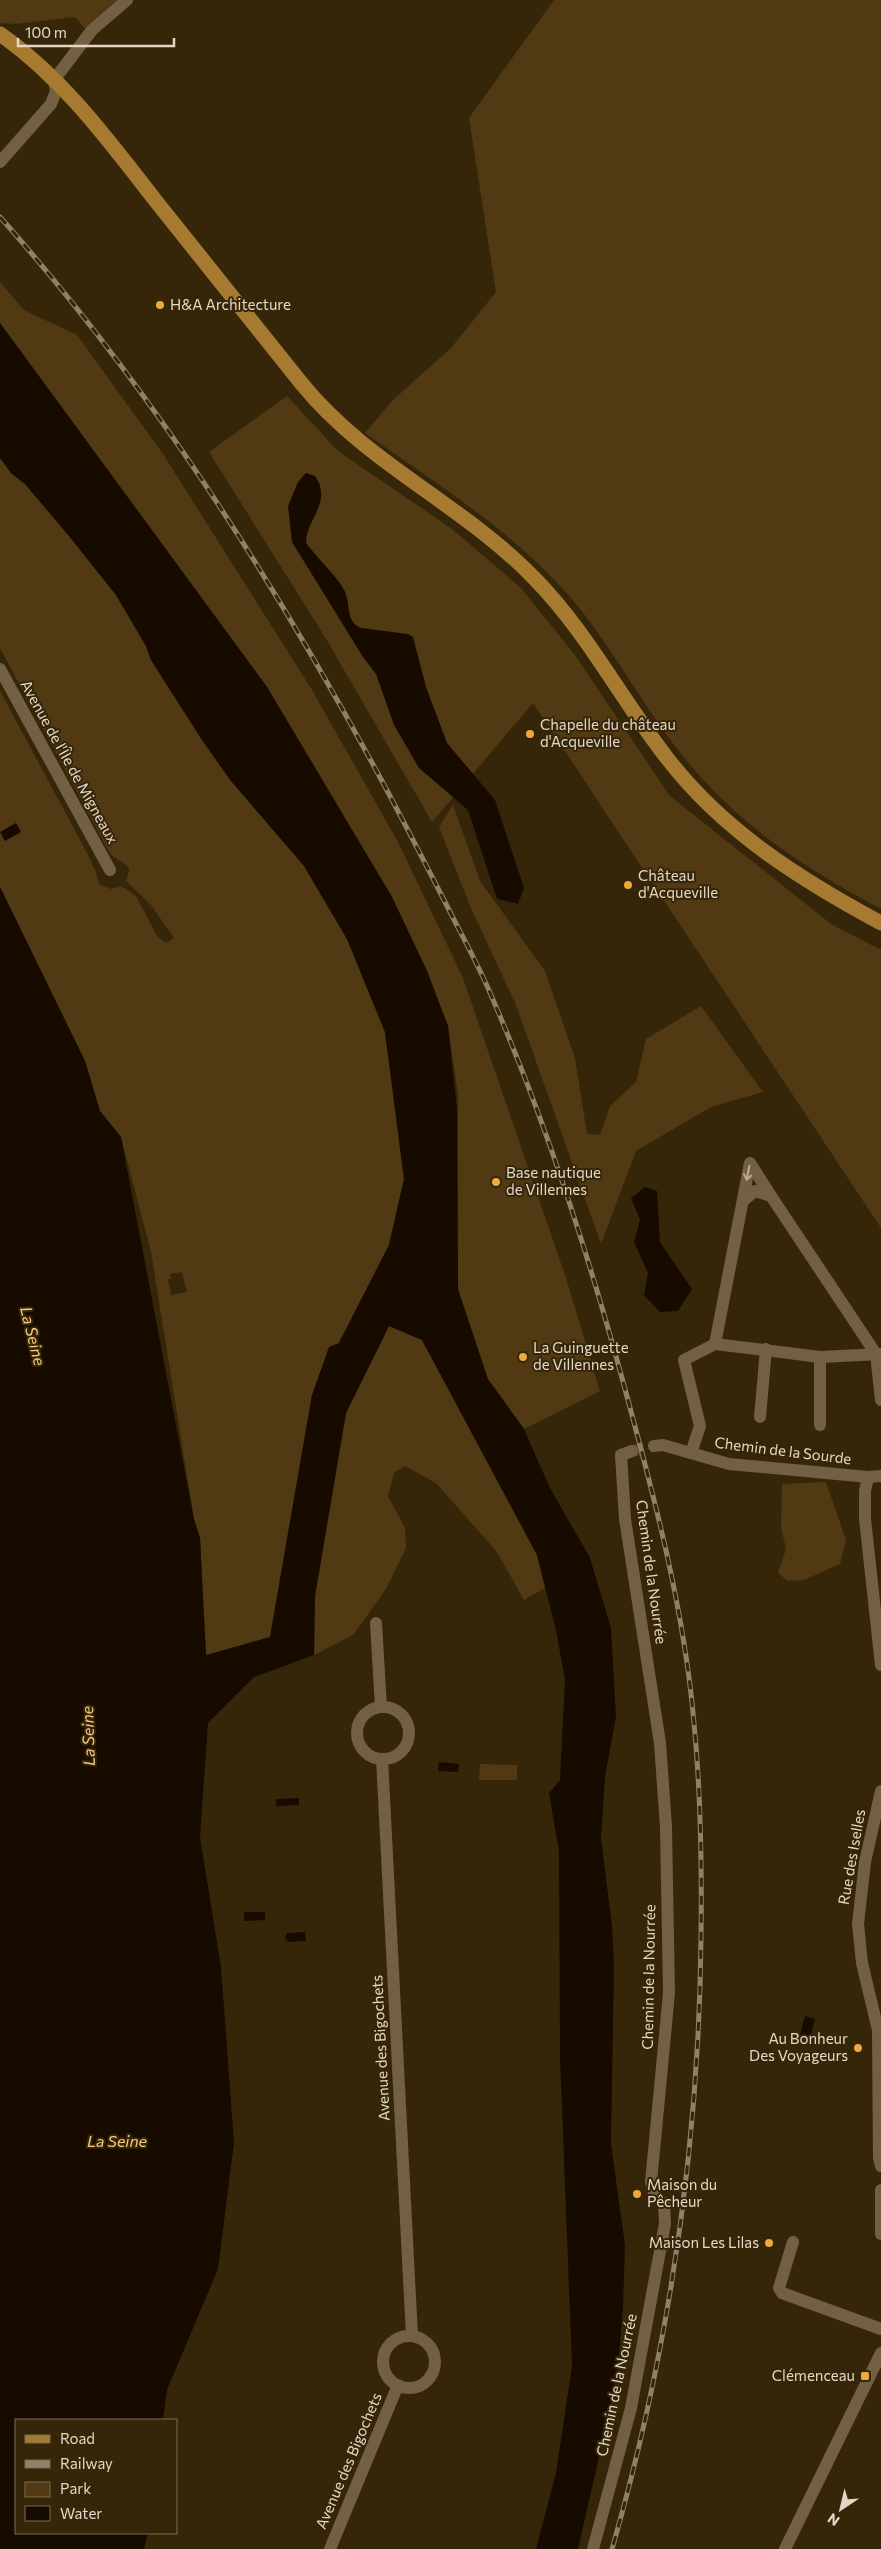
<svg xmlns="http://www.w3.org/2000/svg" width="881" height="2549" font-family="Commissioner,sans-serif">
<rect width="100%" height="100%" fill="#362609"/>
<!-- green -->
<g fill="#503913" fill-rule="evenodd">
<path d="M0 0H118L86 30 75 17 16 24 0 23Z"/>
<path d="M554 0H881V909C807 869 742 828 687 761 647 713 616 653 576 604 518 534 438 485 365 433L393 400 451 348 496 292 469 118Z"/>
<path d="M0 282 24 310 77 335 163 454 312 690 398 842 463 978 566 1278 600 1391 524 1429 480 1370 458 1289V1095L448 1026 427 971 392 897 267 687 0 323Z"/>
<path d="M287 396 338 451 452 529 521 588 575 655 669 795 831 924 881 950V1228L533 703 432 822 325 637 209 452Z"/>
<path d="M0 458 11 473 25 484 69 536 116 595 146 646 151 660 202 740 231 781 304 866 347 939 385 1032 404 1179 389 1245 312 1395 270 1637 206 1656 200 1538 194 1519 151 1252 121 1137 100 1111 85 1061 0 887V691L86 851 96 872 99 884 111 889 121 886 136 896 157 936 166 943 174 938 151 905 126 881 129 871 128 866 111 855 108 850 0 648ZM182 1272 187 1292 171 1295 168 1279H171L170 1274Z"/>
<path d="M453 805 480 881 545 971 575 1058 587 1134 600 1135 610 1106 636 1082 646 1039 701 1006 763 1092 711 1107 636 1151 601 1244 516 1005 470 906 439 827Z"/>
<path d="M389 1326 422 1340 537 1555 545 1588 524 1600 497 1552 436 1483 405 1466 394 1473 388 1496 405 1528 406 1548 386 1589 353 1635 314 1655 315 1596 346 1413Z"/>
<path d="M826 1482 846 1540 840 1564 804 1580 788 1581 778 1573 786 1549 781 1527 782 1484Z"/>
<path d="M480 1764 517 1765V1780H479Z"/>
</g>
<!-- water -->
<g fill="#170b00">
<path d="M0 323 267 687 392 897 427 971 448 1026 457 1109 458 1289 488 1379 524 1429 550 1488 590 1558 611 1628 616 1717 605 1777 601 1838 612 1926 614 1964 611 2144 625 2245 623 2307 618 2368 610 2409 578 2549H536L556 2473 572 2366 560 2056 559 1852 549 1793 560 1780 565 1680 556 1630 537 1555 422 1340 389 1326 346 1413 315 1596 314 1655 254 1677 208 1723 200 1837 221 1967 234 2143 218 2269 167 2390 163 2420H16V2533H148L144 2549H0V887L85 1061 100 1111 121 1137 194 1519 200 1538 206 1655 270 1637 312 1395 329 1347 339 1343 389 1245 404 1179 385 1032 347 939 304 866 231 781 202 740 151 660 146 646 116 595 69 536 25 484 11 473 0 458Z"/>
<path d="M306 473 315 476C333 502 306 519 306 543 317 558 333 572 343 588 352 602 344 621 361 628L408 634 413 637 426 687 447 743 495 800 524 888 518 904 497 899 468 810 419 768 394 725 376 674 363 657 292 542 288 506 298 482Z"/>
<path d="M16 823 21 832 5 841 0 832Z"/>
<path d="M645 1187 657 1191 660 1242 692 1289 678 1311 660 1312 644 1295 648 1273 634 1242 640 1220 631 1198Z"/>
<path d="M439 1762 459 1764 458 1772 438 1771Z"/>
<path d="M299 1798V1805L276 1806V1799Z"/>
<path d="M244 1912H265V1920L244 1921Z"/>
<path d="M305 1932 306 1941 288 1942 285 1938 287 1933Z"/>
<path d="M805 2016 815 2019 810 2038 800 2035Z"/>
</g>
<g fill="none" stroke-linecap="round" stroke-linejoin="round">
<!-- minor-tunnel -->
<path stroke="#504126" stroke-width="12" stroke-dasharray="12 6" stroke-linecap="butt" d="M632 1451 654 1446"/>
<!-- minor -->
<g stroke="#736044" stroke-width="12">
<path d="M0 162 51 104 56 91 54 80 92 30 127 0"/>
<path d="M0 669 110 870"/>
<path d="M743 1201 755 1191 771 1196 876 1354 881 1400"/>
<path d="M715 1344 750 1163 771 1196"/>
<path d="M715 1344 820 1357 881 1354"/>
<path d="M820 1357V1425"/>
<path d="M760 1417 766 1349"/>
<path d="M654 1446 663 1445 729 1464 868 1477 881 1476"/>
<path d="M691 1453 700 1426 684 1360 715 1344"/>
<path d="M868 1477 865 1491V1519L881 1665"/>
<path d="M376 1623 381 1707"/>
<circle cx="383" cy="1733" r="26"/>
<path d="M382 1759 412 2336"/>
<path d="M881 1791 865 1862 858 1924 862 1963 878 2030 879 2158 881 2166"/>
<path d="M881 2190V2234"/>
<path d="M793 2242 779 2288 782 2293 881 2329"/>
<circle cx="409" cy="2362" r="26"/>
<path d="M330 2549 398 2385"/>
<path d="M593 2549 631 2408 665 2224 664 2204 655 2196 651 2182 669 1993 666 1827 660 1743 625 1519 621 1455 632 1451"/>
<path d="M785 2549 881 2353"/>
</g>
<!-- major -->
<path stroke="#a67b31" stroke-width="15" d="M0 34C63 78 109 141 155 200 204 262 253 323 302 384 367 464 464 505 535 579 587 632 621 699 667 758 723 831 801 880 881 923"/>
<!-- rail casing -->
<g stroke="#8e816b" stroke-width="5">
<path id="rail" d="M0 217C149 385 269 573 376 770 400 814 423 859 446 904 461 934 478 964 491 995 546 1122 589 1256 625 1389 655 1500 684 1609 694 1723 701 1795 702 1866 701 1938 699 2145 669 2350 612 2549"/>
</g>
<!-- rail -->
<use href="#rail" stroke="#362609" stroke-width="3" stroke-dasharray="9" stroke-linecap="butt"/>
</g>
<!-- one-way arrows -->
<defs><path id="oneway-shaft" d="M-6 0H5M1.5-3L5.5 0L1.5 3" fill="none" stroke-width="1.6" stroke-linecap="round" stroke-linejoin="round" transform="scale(1.25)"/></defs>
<use stroke="#bbad99" href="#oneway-shaft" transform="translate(748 1173) rotate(101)"/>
<!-- markers -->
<g fill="#ebaa39" stroke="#362609" stroke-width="2">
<circle cx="160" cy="305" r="5"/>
<circle cx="530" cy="734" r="5"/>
<circle cx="628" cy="885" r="5"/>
<circle cx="496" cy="1182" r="5"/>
<circle cx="523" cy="1357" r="5"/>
<circle cx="858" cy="2048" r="5"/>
<circle cx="637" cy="2194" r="5"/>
<circle cx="769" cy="2243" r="5"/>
<rect x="860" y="2371" width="10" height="10" rx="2.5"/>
</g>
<g text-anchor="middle" stroke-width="4" stroke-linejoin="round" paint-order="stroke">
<!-- poi labels -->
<g font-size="15" fill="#e2d7c7" stroke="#362609" text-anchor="start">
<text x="170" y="310">H&amp;A Architecture</text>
<text x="540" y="730">Chapelle du château<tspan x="540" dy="17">d'Acqueville</tspan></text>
<text x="638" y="881">Château<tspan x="638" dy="17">d'Acqueville</tspan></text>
<text x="506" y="1178">Base nautique<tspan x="506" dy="17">de Villennes</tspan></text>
<text x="533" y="1353">La Guinguette<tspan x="533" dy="17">de Villennes</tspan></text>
<text x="848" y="2044" text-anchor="end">Au Bonheur<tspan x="848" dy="17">Des Voyageurs</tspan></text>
<text x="647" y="2190">Maison du<tspan x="647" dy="17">Pêcheur</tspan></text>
<text x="759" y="2248" text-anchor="end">Maison Les Lilas</text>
<text x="855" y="2381" text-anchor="end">Clémenceau</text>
</g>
<!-- street labels -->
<g font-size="15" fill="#e2d7c7" stroke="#362609">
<text transform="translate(69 762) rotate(61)" y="5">Avenue de l'Île de Migneaux</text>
<text transform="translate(783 1451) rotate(7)" y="5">Chemin de la Sourde</text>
<text transform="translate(651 1572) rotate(82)" y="5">Chemin de la Nourrée</text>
<text transform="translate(852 1857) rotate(-80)" y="5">Rue des Iselles</text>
<text transform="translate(649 1977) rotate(-89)" y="5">Chemin de la Nourrée</text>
<text transform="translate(381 2048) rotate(-93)" y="5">Avenue des Bigochets</text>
<text transform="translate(617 2385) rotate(-78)" y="5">Chemin de la Nourrée</text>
<text transform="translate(349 2461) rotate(-67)" y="5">Avenue des Bigochets</text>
</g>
<!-- water labels -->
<g font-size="16" font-style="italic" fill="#f7c882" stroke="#362609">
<text transform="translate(33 1336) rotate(76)" y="6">La Seine</text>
<text transform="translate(88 1736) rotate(-92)" y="6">La Seine</text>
<text x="117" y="2147">La Seine</text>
</g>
</g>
<!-- legend -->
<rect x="15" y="2419" width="162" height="115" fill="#362609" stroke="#7b6d55"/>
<rect x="25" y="2435" width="25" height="8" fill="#a67b31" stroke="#7b6d55"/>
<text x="60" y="2444" font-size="15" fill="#e2d7c7">Road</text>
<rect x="25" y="2460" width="25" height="8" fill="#8e816b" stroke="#7b6d55"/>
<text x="60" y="2469" font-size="15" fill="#e2d7c7">Railway</text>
<rect x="25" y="2482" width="25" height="15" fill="#503913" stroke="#7b6d55"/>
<text x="60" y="2494" font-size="15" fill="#e2d7c7">Park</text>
<rect x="25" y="2506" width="25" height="15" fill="#170b00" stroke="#7b6d55"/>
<text x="60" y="2519" font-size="15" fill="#e2d7c7">Water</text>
<!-- north arrow -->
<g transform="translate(841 2509) rotate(215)" stroke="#362609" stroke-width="4" paint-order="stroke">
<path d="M0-4L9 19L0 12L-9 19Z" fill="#e2d7c7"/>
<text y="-8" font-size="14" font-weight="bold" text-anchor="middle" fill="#e2d7c7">N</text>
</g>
<!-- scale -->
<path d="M18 38v8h156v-8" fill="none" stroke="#e2d7c7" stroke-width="2.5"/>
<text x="25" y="38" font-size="15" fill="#e2d7c7" stroke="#362609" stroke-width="4" paint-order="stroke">100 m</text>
</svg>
